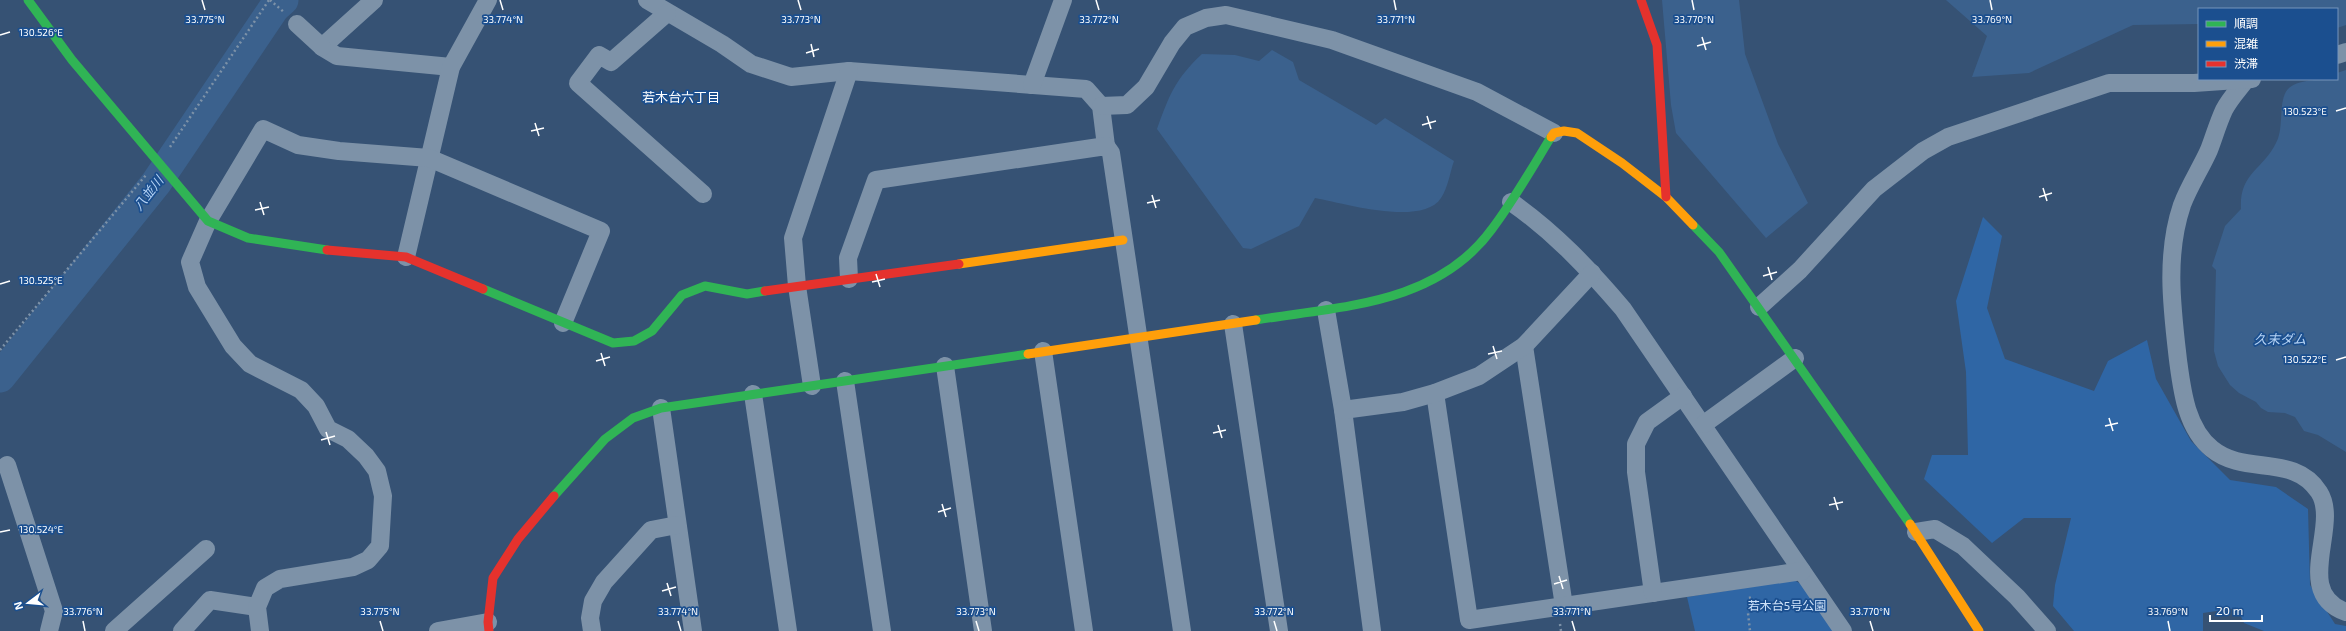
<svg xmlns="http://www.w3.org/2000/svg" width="2346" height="631" font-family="'Exo 2','Noto Sans JP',sans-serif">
<rect width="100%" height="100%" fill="#365274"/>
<!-- green -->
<g fill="#2f66a5">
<path d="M1983 217 2002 236 1987 308 2005 359 2094 391 2108 361 2147 340 2156 379 2191 441 2230 480 2276 487 2308 509 2310 585 2335 624 2346 626V631H2264L2244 623 2237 608 2203 613V631H2074L2053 606 2055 585 2071 518H2024L1992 543 1924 479 1932 455H1968L1966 372 1956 301Z"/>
<path d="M1794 580 1801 584 1833 631H1695L1687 597Z"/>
</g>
<!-- water -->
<g fill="#3b618d">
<path d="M1662 0H1739L1745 54 1778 144 1808 203 1766 238 1676 133 1671 105Z"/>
<path d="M1946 0H2346V25L2337 28V9H2199V24L2133 25 2029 73 1972 77 1987 36Z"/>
<path d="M1272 50 1293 62 1299 80 1376 125 1385 118 1454 161C1450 172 1448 188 1441 198 1422 227 1343 203 1315 198L1299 226 1251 249 1243 248 1157 129C1169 96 1175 79 1202 54L1235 55 1259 61Z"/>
<path d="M2346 70V452L2318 435 2304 431 2295 417 2285 413 2268 412 2261 408 2256 402 2239 393 2230 385 2218 366 2214 351 2216 270 2212 266 2225 226 2241 209C2239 173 2263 170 2276 143 2285 127 2277 99 2289 88 2299 79 2325 79 2337 79V73Z"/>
</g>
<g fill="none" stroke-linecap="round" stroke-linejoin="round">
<!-- river -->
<path stroke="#3b618d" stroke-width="31" d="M0 377 156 183 274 8 283 0"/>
<!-- path -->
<g stroke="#7d92a8" stroke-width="2.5" stroke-dasharray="2 3" stroke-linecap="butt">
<path d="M270 0 285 13"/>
<path d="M170 147 269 0"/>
<path d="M0 350 146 175"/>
<path d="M1749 598 1752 597 1748 613 1750 631"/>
<path d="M1560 624 1561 631"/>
</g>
<!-- street -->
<g stroke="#7d92a8" stroke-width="18">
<path d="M374 0 322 47 337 56 451 67"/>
<path d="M647 0 722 44 751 64 791 77 849 71 1086 89 1101 106 1106 146"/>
<path d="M667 13 611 62 599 55 578 83 703 194"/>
<path d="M297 24 322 47"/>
<path d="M2337 55 2346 52"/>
<path d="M2245 81C2238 90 2229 100 2224 110 2218 123 2214 137 2209 150 2201 168 2189 186 2182 205 2165 255 2172 308 2178 360 2182 390 2186 428 2212 449 2245 476 2294 453 2319 492 2341 526 2291 592 2346 612"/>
<path d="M1032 85 1063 0"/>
<path d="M1101 106 1127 105 1146 87 1172 43 1185 27 1206 18 1226 15 1332 40 1477 92 1554 133"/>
<path d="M1511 202C1554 232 1589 269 1623 309L1843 631"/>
<path d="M406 257 451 67 488 0"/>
<path d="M849 279 848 258 876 180 1106 146 1111 153 1182 631"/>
<path d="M1759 307 1800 270 1874 189 1923 151 1948 137 2109 83H2194L2252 79"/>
<path d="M1326 310 1343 410 1372 631"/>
<path d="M1233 324 1279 631"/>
<path d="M1524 346 1564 606"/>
<path d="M1043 351 1084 631"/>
<path d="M945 366 983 631"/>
<path d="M845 381 882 631"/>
<path d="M812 386 797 286 793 238 849 71"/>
<path d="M1435 393 1469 620 1802 571"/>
<path d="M753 394 788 631"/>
<path d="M661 408 693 631"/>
<path d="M1343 410 1403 402 1435 393 1479 376 1524 346 1592 273"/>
<path d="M1704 424 1795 358"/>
<path d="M7 465 54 611 49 631"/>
<path d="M1916 532 1935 529 1963 546 2017 597 2047 631"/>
<path d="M1653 593 1636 472V444L1647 422 1683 396"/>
<path d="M114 631 206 549"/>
<path d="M182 631 210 600 257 607"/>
<path d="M260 631 257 607 265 588 280 579 353 567 368 560 380 546 383 496 377 471 366 456 348 439 328 429 316 406 301 390 250 364 233 346 197 287 190 262 208 221 263 129 298 145 339 151 429 158 601 231 563 323"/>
<path d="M438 631 488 622"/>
<path d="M592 631 590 618 593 601 604 582 651 530 677 525"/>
</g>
<!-- fast -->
<g stroke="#30b455" stroke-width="9">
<path d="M28 0 72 60 208 221 248 238 327 250"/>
<path d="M1693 225 1719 252 1910 524"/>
<path d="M483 289 613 343 634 341 652 331 682 295 705 286 747 294 765 291"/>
<path d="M1256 320C1341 306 1437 305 1492 229 1514 200 1532 168 1551 137"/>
<path d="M554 496 605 439 633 418 661 408 1028 354"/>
</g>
<!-- slow -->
<g stroke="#ff9f0a" stroke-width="9">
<path d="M1551 137 1554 133 1564 131 1577 133 1622 163 1666 197 1693 225"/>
<path d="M959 264 1123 240"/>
<path d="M1028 354 1256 320"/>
<path d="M1910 524 1979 631"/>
</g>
<!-- jam -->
<g stroke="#e5322d" stroke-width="9">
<path d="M1641 0 1657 45 1666 197"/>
<path d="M327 250 406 257 483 289"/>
<path d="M765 291 959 264"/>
<path d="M489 631 488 622 493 578 518 539 554 496"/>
</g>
</g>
<!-- ticks -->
<path fill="none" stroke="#fff" stroke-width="1.5" d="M202 0 205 10M500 0 503 10M798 0 801 10M1096 0 1099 10M1394 0 1396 10M1692 0 1694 10M1990 0 1992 10M0 35 10 32M1702 37 1706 50M811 44 814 57M1697 46 1711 42M806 53 819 49M2336 111 2346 108M1427 116 1431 129M535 123 539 136M1422 125 1436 121M531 131 544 128M2043 188 2047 201M1152 195 1156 208M2039 197 2052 193M260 202 264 215M1147 203 1160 200M255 210 269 207M1768 267 1772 280M876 274 880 287M1763 276 1777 272M872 282 885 279M0 284 10 281M1493 346 1497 359M601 353 605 366M1488 354 1502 351M2336 360 2346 357M596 361 610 357M2109 418 2113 431M1218 425 1222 438M2105 426 2118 423M326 432 330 445M1213 433 1226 430M321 440 335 436M1834 497 1838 510M942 504 946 517M1829 505 1843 502M938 512 951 508M0 532 10 530M1559 576 1563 589M667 583 671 596M1554 584 1567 580M662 591 676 587M83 621 85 631M380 621 383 631M678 621 681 631M976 621 979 631M1274 621 1277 631M1572 621 1575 631M1870 621 1873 631M2168 621 2170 631"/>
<g text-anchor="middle" stroke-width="3.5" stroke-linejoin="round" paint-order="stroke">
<!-- park labels -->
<g font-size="12" fill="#cfe3fa" stroke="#1b4f8f">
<text x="1787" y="610">若木台5号公園</text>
</g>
<!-- neighbourhood labels -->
<g font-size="13" fill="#fff" stroke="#1b4f8f">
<text x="681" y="102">若木台六丁目</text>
</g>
<!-- water labels -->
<g font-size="13" font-style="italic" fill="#b5d3f5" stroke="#1b4f8f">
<text transform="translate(148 193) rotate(-52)" y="5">八並川</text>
<text x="2280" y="344">久末ダム</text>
</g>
</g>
<g font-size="10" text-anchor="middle" fill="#fff" stroke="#1b4f8f" stroke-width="3.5" stroke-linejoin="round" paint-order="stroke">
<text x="205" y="23">33.775°N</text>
<text x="503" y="23">33.774°N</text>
<text x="801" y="23">33.773°N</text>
<text x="1099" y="23">33.772°N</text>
<text x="1396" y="23">33.771°N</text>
<text x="1694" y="23">33.770°N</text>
<text x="1992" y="23">33.769°N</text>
<text x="41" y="36">130.526°E</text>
<text x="2305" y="115">130.523°E</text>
<text x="41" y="284">130.525°E</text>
<text x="2305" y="363">130.522°E</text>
<text x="41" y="533">130.524°E</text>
<text x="83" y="615">33.776°N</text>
<text x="380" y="615">33.775°N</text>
<text x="678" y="615">33.774°N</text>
<text x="976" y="615">33.773°N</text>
<text x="1274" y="615">33.772°N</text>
<text x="1572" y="615">33.771°N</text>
<text x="1870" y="615">33.770°N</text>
<text x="2168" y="615">33.769°N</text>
</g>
<!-- legend -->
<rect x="2198" y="8" width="140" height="72" fill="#1b4f8f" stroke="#7695bc"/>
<rect x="2206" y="21" width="20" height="6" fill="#30b455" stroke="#7695bc"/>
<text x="2234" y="28" font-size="12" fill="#ffffff">順調</text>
<rect x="2206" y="41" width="20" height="6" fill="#ff9f0a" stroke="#7695bc"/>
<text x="2234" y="48" font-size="12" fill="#ffffff">混雑</text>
<rect x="2206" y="61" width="20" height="6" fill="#e5322d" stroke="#7695bc"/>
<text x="2234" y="68" font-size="12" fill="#ffffff">渋滞</text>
<!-- north arrow -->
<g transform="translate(28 603) rotate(254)" stroke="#1b4f8f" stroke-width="3" paint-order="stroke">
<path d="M0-3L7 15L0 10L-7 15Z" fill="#ffffff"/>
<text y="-6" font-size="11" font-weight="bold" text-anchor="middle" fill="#ffffff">N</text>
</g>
<!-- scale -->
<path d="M2210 615v6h52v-6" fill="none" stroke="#ffffff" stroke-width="2"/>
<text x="2216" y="615" font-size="12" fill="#ffffff" stroke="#1b4f8f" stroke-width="3" paint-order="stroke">20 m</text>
</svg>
